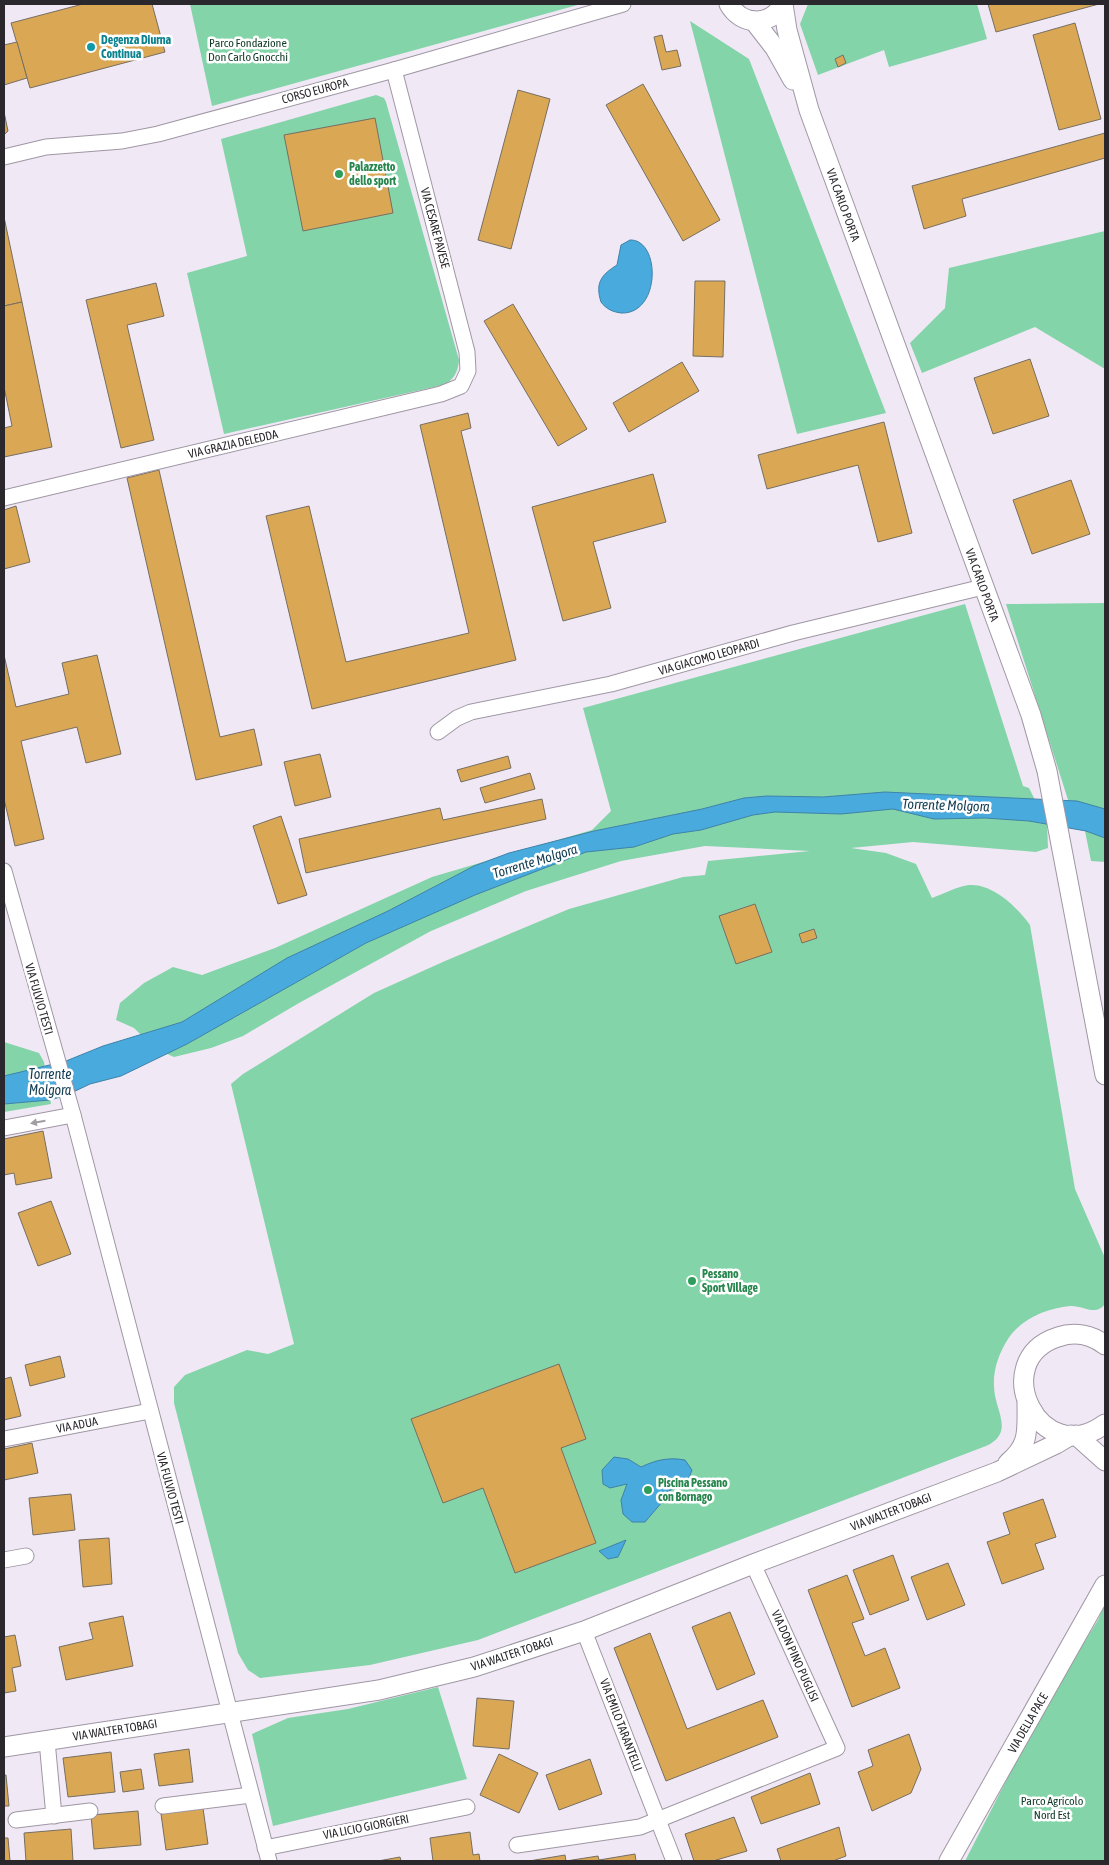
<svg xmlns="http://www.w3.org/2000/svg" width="1109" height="1865" font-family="'Asap Condensed',sans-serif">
<rect width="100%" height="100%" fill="#f1e8f6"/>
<!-- green -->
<g fill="#83d4a9">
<path d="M190 4H581L212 106Z"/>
<path d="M808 4H977L987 39 889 67 884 50 818 75 800 24Z"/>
<path d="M690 21 749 59 886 413 797 434Z"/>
<path d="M376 95 384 98 386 102 459 360C458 372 454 380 443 385L224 434 187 273 247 256 221 139Z"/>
<path d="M1105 231V369L1035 327 922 373 910 343 945 308 949 268Z"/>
<path d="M1105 603V862L1091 861 1080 806 1069 803 1006 604Z"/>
<path d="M965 604 1023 786 1029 788 1047 824 1048 848 1036 852 913 842 851 848 886 853 916 864 932 898C943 894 958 886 969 885 993 883 1018 908 1030 925L1075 1189 1105 1258V1304C1095 1317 1083 1305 1070 1306 1047 1308 1021 1319 1008 1339 999 1353 993 1370 994 1386 994 1410 1016 1432 986 1446L478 1640 370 1665 260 1678 248 1670 238 1653 174 1403V1387L185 1375 247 1350 268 1354 294 1344 231 1084 243 1074 374 993 445 961 569 909 683 877 705 875 708 861 810 851 705 846 621 861 526 891 431 931 299 1003 243 1036 211 1048 174 1057 154 1048 134 1028 116 1020 120 1003 144 983 173 967 202 975 275 948 432 877 592 830 611 811 583 708Z"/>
<path d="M4 1042 39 1053 44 1062 51 1104 4 1112Z"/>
<path d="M1105 1604V1861H965L1043 1709 1098 1620Z"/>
<path d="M438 1687 467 1779 273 1826 252 1734 288 1718 348 1709Z"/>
</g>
<!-- water -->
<g fill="#48aadd" stroke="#3f83a8">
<path d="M630 240C661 239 661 315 621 313 613 312 606 309 601 302 595 283 601 275 617 265L621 245Z"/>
<path d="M885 792 1077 801 1105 809V838L1086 831 1029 821 985 818 934 819 893 809 841 814 775 812 753 815 701 830 673 834 634 847 586 852 475 895 366 943 187 1044 121 1076 90 1084 67 1095 50 1100 4 1104V1076L66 1061 103 1046 182 1022 287 958 388 911 474 866 509 853 594 831 702 809 744 798 767 796 823 797Z"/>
<path d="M614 1457 628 1459 641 1467C656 1460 668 1457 685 1460L692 1470 687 1483 666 1492 663 1501 645 1522H632L623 1514 621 1500 627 1484 610 1488 603 1484 602 1470Z"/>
<path d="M626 1540 618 1557 608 1559 599 1551Z"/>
</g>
<!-- building -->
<g fill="#daa854" stroke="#766e62">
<path d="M83 4H152L165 52 30 88 11 23Z"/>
<path d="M988 4H1099L996 32Z"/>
<path d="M1075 23 1101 119 1059 130 1033 35Z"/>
<path d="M662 35 666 52 677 50 681 66 662 70 654 37Z"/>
<path d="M17 42 27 78 4 85V45Z"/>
<path d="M843 55 846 63 838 67 835 59Z"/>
<path d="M643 84 720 220 683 241 606 105Z"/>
<path d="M518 90 550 99 511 249 478 240Z"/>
<path d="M4 112 8 131 4 135Z"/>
<path d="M375 118 393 213 303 231 284 135Z"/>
<path d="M1105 133V158L962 199 966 216 924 229 912 186Z"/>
<path d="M4 217 22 302 4 306Z"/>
<path d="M695 281H725L723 357 693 356Z"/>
<path d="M156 283 164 316 127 325 154 440 121 448 86 300Z"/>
<path d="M22 302 52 447 4 457V428L12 426 4 387V306Z"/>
<path d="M513 304 587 429 558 446 484 321Z"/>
<path d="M1030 359 1049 416 993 434 974 378Z"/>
<path d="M682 362 699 391 629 432 613 403Z"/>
<path d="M468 413 471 428 461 431 516 660 312 709 266 516 309 506 346 662 469 633 420 425Z"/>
<path d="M884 422 912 533 878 542 858 465 767 489 758 455Z"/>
<path d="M159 470 220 737 254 729 262 765 196 780 127 478Z"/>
<path d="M653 474 666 522 593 542 611 608 563 621 532 507Z"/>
<path d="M1071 480 1090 534 1032 554 1013 500Z"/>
<path d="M16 506 30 562 4 569V510Z"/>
<path d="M4 655 16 707 69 694 62 663 97 655 121 754 86 763 77 727 21 741 44 839 15 846 4 799Z"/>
<path d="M320 754 331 797 295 806 284 762Z"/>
<path d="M508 756 511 768 461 782 457 770Z"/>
<path d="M530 773 535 789 485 803 480 788Z"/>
<path d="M542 799 546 819 306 873 299 839 440 808 443 820Z"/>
<path d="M281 816 307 895 278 904 253 826Z"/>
<path d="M755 904 772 952 736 964 719 916Z"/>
<path d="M814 929 817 938 802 943 799 934Z"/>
<path d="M43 1131 52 1178 16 1185 14 1173 4 1175V1139Z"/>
<path d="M51 1201 71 1254 38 1266 18 1213Z"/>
<path d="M60 1356 65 1377 30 1386 25 1365Z"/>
<path d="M559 1364 586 1439 561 1448 596 1543 515 1573 483 1488 443 1503 411 1419Z"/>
<path d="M11 1377 21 1416 4 1420V1379Z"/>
<path d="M32 1443 38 1473 4 1480V1449Z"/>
<path d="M71 1494 75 1530 33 1535 29 1498Z"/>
<path d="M1043 1499 1056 1537 1035 1544 1044 1569 1002 1584 987 1542 1010 1534 1003 1513Z"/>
<path d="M109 1538 112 1584 83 1587 79 1540Z"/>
<path d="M893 1555 909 1600 870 1615 853 1570Z"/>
<path d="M948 1563 965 1605 927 1620 911 1577Z"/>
<path d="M847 1575 864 1619 852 1623 865 1656 885 1648 900 1688 852 1707 808 1590Z"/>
<path d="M730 1612 755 1674 717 1690 692 1627Z"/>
<path d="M123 1616 133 1666 66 1680 59 1647 93 1639 89 1623Z"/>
<path d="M650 1633 687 1729 763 1700 778 1737 666 1781 614 1648Z"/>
<path d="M15 1635 21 1666 12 1668 16 1691 4 1693V1637Z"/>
<path d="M477 1698 514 1701 509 1749 473 1746Z"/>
<path d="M909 1734 921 1769 911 1793 872 1811 858 1772 873 1766 868 1750Z"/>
<path d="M189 1749 193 1782 159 1786 154 1754Z"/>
<path d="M111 1752 115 1792 68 1797 63 1758Z"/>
<path d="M499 1754 538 1773 519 1813 480 1795Z"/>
<path d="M590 1759 602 1794 559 1810 546 1775Z"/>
<path d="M141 1769 144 1789 123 1792 120 1772Z"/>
<path d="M810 1773 820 1804 761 1824 751 1797Z"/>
<path d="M4 1775H6L9 1806H4Z"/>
<path d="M203 1808 208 1844 166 1850 161 1814Z"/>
<path d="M138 1811 141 1845 94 1849 91 1815Z"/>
<path d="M734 1817 747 1851 713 1861H694L685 1834Z"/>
<path d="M839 1827 846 1856 833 1861H781L777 1849Z"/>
<path d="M71 1829 73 1861H26L24 1833Z"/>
<path d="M470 1832 473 1855 479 1854 480 1861H433L430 1838Z"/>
<path d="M4 1838H8L10 1861H4Z"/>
<path d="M635 1854 636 1861H529L565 1855 566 1861 598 1856 599 1860Z"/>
<path d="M400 1857 401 1861H378Z"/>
</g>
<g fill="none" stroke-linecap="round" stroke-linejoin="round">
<!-- minor casing -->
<g stroke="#9f97a4" stroke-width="17">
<g id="minor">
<path d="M4 157 46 147 122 141 158 134 394 70 623 4"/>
<path d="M4 498 441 394 461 386 468 371 467 352 394 70"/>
<path d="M438 732 457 718 471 712 611 684 793 633 983 587"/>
<path d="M4 871 73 1115 269 1861"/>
<path d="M4 1128 73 1115"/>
<path d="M4 1439 150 1411"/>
<path d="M4 1560 26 1556"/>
<path d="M584 1631 674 1861"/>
<path d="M47 1741 54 1816"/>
<path d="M163 1806 251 1795"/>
<path d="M16 1820 90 1811"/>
<path d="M517 1845 640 1827 837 1748 753 1564"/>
<path d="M265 1848 467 1807"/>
</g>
</g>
<!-- tertiary casing -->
<g stroke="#9f97a4" stroke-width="21">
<g id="tertiary">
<path d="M729 4C741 26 771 27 783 4"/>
<path d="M783 4 787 30 809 110 1031 715 1047 771 1105 1075"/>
<path d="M754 21 775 48 793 80"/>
<path d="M1105 1345C1092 1335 1075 1331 1058 1337 986 1360 1040 1472 1105 1424"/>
<path d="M1076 1435 1105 1461"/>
<path d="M1008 1463C1030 1445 1027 1430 1027 1403"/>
<path d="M4 1747 379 1690 474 1667 584 1631 753 1564 997 1472 1056 1444 1071 1435"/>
<path d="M949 1861 1105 1585"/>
</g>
</g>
<!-- minor -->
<use href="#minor" stroke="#fff" stroke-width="15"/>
<!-- tertiary -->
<use href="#tertiary" stroke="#fff" stroke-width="19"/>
</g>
<!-- one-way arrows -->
<defs><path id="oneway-solid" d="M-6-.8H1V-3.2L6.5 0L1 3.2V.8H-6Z" transform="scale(1.25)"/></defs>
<use fill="#a09ea0" href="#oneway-solid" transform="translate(38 1122) rotate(170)"/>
<!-- markers -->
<circle fill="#0f9aa8" stroke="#fff" stroke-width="2" cx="91" cy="47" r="5"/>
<g fill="#2e9e5b" stroke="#fff" stroke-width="2">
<circle cx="339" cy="174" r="5"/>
<circle cx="692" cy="1281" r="5"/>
<circle cx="648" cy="1490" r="5"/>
</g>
<g text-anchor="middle" stroke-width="5" stroke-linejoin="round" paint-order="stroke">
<!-- culture labels -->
<g font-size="12" font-weight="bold" fill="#0d838f" stroke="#fff" text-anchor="start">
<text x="101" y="44">Degenza Diurna<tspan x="101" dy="14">Continua</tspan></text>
</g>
<!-- park labels -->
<g font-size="12" fill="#0f3a26" stroke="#fff">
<text x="248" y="47">Parco Fondazione<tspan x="248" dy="14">Don Carlo Gnocchi</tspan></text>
<text x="1052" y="1805">Parco Agricolo<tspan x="1052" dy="14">Nord Est</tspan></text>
</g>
<!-- street labels -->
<g font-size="12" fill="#2b282d" stroke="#fff">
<text transform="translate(315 91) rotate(-15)" y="4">CORSO EUROPA</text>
<text transform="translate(843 205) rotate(70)" y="4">VIA CARLO PORTA</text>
<text transform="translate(435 228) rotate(75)" y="4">VIA CESARE PAVESE</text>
<text transform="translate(233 444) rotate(-13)" y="4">VIA GRAZIA DELEDDA</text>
<text transform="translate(982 585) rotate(70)" y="4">VIA CARLO PORTA</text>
<text transform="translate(709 657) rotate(-16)" y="4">VIA GIACOMO LEOPARDI</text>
<text transform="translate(39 999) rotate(74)" y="4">VIA FULVIO TESTI</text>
<text transform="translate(77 1425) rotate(-11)" y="4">VIA ADUA</text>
<text transform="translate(170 1488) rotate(75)" y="4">VIA FULVIO TESTI</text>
<text transform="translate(891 1512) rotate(-21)" y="4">VIA WALTER TOBAGI</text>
<text transform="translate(512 1654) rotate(-18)" y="4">VIA WALTER TOBAGI</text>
<text transform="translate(795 1656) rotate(66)" y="4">VIA DON PINO PUGLISI</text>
<text transform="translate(1028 1723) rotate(-60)" y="4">VIA DELLA PACE</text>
<text transform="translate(621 1725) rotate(69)" y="4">VIA EMILO TARANTELLI</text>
<text transform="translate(115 1730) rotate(-9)" y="4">VIA WALTER TOBAGI</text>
<text transform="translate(366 1827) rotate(-11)" y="4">VIA LICIO GIORGIERI</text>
</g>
<!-- leisure labels -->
<g font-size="12" font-weight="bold" fill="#27864d" stroke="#fff" text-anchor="start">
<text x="349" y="171">Palazzetto<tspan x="349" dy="14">dello sport</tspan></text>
<text x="702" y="1278">Pessano<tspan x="702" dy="14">Sport Village</tspan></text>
<text x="658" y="1487">Piscina Pessano<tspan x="658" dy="14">con Bornago</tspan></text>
</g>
<!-- water labels -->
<g font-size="14" font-style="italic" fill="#123c51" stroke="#fff">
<text transform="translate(946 805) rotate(2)" y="5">Torrente Molgora</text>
<text transform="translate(535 861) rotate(-17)" y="5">Torrente Molgora</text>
<text x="50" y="1079">Torrente<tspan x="50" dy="16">Molgora</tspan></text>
</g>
</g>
<!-- border -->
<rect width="1109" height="1865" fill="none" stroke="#2b282d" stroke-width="10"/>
</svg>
